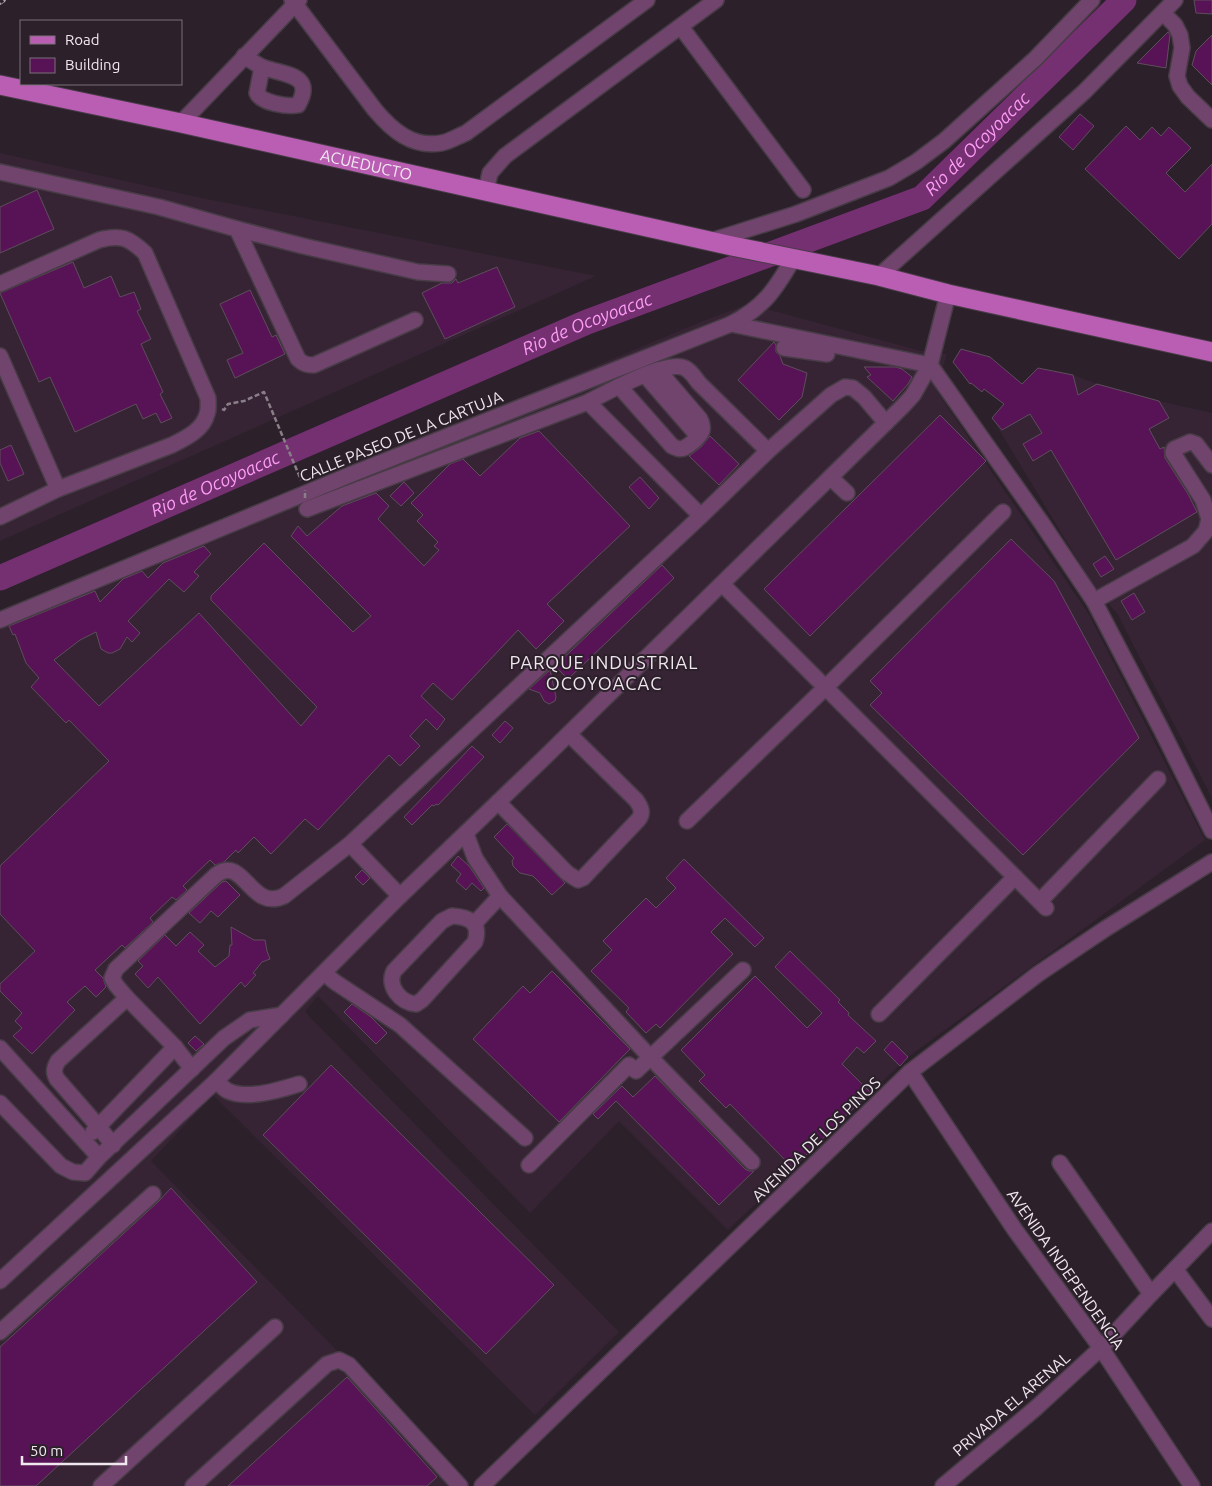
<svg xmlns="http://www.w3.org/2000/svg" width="1212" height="1486" font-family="Ubuntu,sans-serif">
<rect width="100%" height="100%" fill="#2c202b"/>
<!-- built -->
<g fill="#362434">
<path d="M0 153 192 196 596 276 0 541Z"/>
<path d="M748 304 921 351 947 354 936 390 1088 613 1205 840 908 1057 728 1230 619 1121 530 1213 318 996 305 1011 307 1014 619 1332 535 1415 213 1095 151 1161 464 1480 458 1486H0V611L278 496 454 425 703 321Z"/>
<path d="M1038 368 1073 375 1097 384 1159 401 1212 413V798L1118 615 1091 582 992 418 1015 391Z"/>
</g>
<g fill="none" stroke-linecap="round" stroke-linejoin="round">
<!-- river -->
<path stroke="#743071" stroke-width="25" id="s1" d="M0 578 587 322 922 198 1124 0"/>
</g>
<!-- building -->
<g fill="#581356" stroke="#5d4e5b">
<path d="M1194 0H1212V14L1196 13Z"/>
<path d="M1168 32 1170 35 1166 68 1137 63Z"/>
<path d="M1212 35V85L1192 65 1196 51Z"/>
<path d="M1080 114 1094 126 1073 150 1059 137Z"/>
<path d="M1126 126 1140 140 1152 127 1161 136 1169 127 1191 148 1166 173 1185 192 1212 164V224L1179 259 1085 169Z"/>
<path d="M37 190 54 229 0 253V207Z"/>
<path d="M73 262 84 288 111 276 120 297 134 292 141 309 137 311 151 339 141 344 163 392 160 394 172 418 161 423 156 413 143 419 136 404 75 432 50 377 39 382 0 293Z"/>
<path d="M497 267 515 307 445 339 422 293 442 283H452L456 279 458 283Z"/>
<path d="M250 290 272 337 276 335 285 354 235 378 227 360 243 353 220 304Z"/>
<path d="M774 342 776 345V352L780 356 783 364 807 373 802 397 779 420 738 380Z"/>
<path d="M961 349 990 357 1022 384 1038 368 1073 375 1078 395 1097 384 1159 401 1169 418 1149 429 1160 449 1164 447 1165 458 1188 494 1197 512 1116 560 1051 450 1033 461 1023 444 1042 433 1030 414 1002 430 992 418 1004 404 984 389 982 392 971 383 970 384 953 362Z"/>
<path d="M864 367H896L902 369 912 377 908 384 893 401 867 377 871 375Z"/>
<path d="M940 415 986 461 810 636 764 589Z"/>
<path d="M539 431 630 526 547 604 564 621 536 649 518 630 452 700 433 683 421 696 445 719 437 730 426 719 410 736 420 746 400 766 389 755 318 830 305 819 271 854 254 837 238 853 236 850 224 862 215 865 210 860 183 886 187 890 176 900 172 897 150 918 153 922 125 948 122 945 95 970 103 978 106 987 96 997 85 986 67 1002 75 1010 32 1054 13 1036 22 1028 15 1021 22 1013 0 991V984L35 951 0 914V866L109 761 69 720 66 723 31 687 39 678 26 663 15 634 13 635 9 626 95 591 100 602 123 579 142 571 148 578 163 563 204 546 211 554 194 572 199 576 184 592 169 579 128 621 140 633 132 642 127 637 120 649 112 653H108L101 649 96 632 80 640 54 660 99 706 199 613 301 726 317 707 211 600V596L264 543 353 632 371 616 291 536 298 526 307 536 342 506 376 493 389 506 378 519 424 566 439 550 434 546 438 542 417 521 423 515 411 503 450 464 463 459 480 476 520 438Z"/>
<path d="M710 436 739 464 719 485 689 456 701 447Z"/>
<path d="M11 445 24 474 8 481 0 463V450Z"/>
<path d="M640 477 659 498 649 509 629 487Z"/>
<path d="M404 482 414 493 401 506 390 496Z"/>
<path d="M1011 539 1054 581 1139 738 1023 855 870 705 882 693 870 681Z"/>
<path d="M1105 556 1114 569 1101 577 1093 564Z"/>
<path d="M662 565 674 578 568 679 555 666Z"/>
<path d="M1134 593 1145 612 1132 620 1121 601Z"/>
<path d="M550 670 556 697 555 701 549 704 544 701 540 693 529 689Z"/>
<path d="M505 721 513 728 500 743 492 735Z"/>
<path d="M472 746 484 757 438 805 436 804 434 806 432 805 412 825 404 817Z"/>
<path d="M507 824 565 883 552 895 533 876 520 873 513 866 512 861 514 858 494 837Z"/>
<path d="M458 856 469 866 484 888 481 891 472 883 466 890 456 881 461 874 451 865Z"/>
<path d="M684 859 764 938 755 947 725 918 711 932 733 954 660 1028 656 1024 646 1033 626 1012 629 1008 591 971 612 950 603 941 646 898 656 908 676 888 666 878Z"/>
<path d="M362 870 370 878 363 885 355 877Z"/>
<path d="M226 881 240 895 218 917 211 911 200 923 189 913 222 882Z"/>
<path d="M231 927 254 940H265L267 951 270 959 262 962 253 973 256 975 245 987 241 982 200 1024 158 977 148 988 135 974 143 966 138 961 165 935 176 946 190 932 204 945 198 951 215 967 229 956 230 945H232Z"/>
<path d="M790 951 840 1000 838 1002 849 1013 848 1015 876 1041 864 1053 857 1047 842 1064 870 1092 793 1168 730 1104 726 1108 699 1081 705 1075 681 1050 755 976 807 1028 822 1013 775 967Z"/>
<path d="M552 971 630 1049 559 1122 473 1039 523 986 530 993Z"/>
<path d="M352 1004 371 1017 387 1033 376 1044 344 1012Z"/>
<path d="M195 1036 204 1044 196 1051 188 1043Z"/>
<path d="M892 1041 908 1057 900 1066 884 1050Z"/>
<path d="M331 1065 554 1285 486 1354 263 1135Z"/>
<path d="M655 1076 745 1169 749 1171H754L719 1205 616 1101 598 1119 593 1114 622 1086 633 1097Z"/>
<path d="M171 1188 257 1282 36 1486H0V1347L159 1201Z"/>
<path d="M347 1377 437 1477 427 1486H228Z"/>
</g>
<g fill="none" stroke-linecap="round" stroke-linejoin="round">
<!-- minor casing -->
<g stroke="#473c46" stroke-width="18">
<g id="minor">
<path d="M292 0 375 110C392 130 412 148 441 143 449 142 458 136 466 133L647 0"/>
<path d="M1163 13 1175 25 1180 35 1182 48 1177 76 1180 86 1188 97 1212 120"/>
<path d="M681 27 803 190"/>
<path d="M244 56C251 60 258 66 265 68 286 75 315 75 298 105 288 107 261 103 257 93L262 67"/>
<path d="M181 123 299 0"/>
<path d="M0 172 159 207 237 229 298 359C303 364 307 365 314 365L415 320"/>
<path d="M486 191 490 173 505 156 716 0"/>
<path d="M237 229 303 246 418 272 448 274"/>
<path d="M714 240 796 214 889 178 916 162 944 141 1035 59 1092 0"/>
<path d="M879 276 1084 92 1175 0"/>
<path d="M0 284 99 240C121 234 129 238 145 253L208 398C208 403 209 409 207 414 203 430 186 438 172 445L58 489 0 517"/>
<path d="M731 324 930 365 1041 522 1094 601 1161 729 1212 831"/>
<path d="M784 348 827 354"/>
<path d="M0 356 58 489"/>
<path d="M645 375 698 436"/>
<path d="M619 386 672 446C676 448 680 450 684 448 690 445 700 437 702 431 703 427 702 423 700 419L658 370"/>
<path d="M588 402 701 516"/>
<path d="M831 478 847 493"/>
<path d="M307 509 588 402C607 392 662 362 682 367 690 369 694 377 699 383L768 451"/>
<path d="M722 584 1046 908"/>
<path d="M1094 601 1193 546 1206 531 1209 519 1203 500 1173 453 1174 449 1190 442 1196 444 1212 465"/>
<path d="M0 620 352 474 731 324C764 307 775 290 793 259"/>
<path d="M498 802 567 873 578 880 583 878 638 820C644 813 641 807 636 800L569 734"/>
<path d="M687 821 826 687 1003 512"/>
<path d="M466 834 475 858 500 896 650 1057 752 1162"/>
<path d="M350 844 400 896"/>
<path d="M1040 901 1158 779"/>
<path d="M452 916C469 917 481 922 475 942L422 1000 416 1004C401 1003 386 986 394 971L442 921Z"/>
<path d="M474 924 500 896"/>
<path d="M324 973 335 982 400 1025 525 1138"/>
<path d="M879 1014 1015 877"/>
<path d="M0 1048 99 1157"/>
<path d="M192 1069 175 1047 127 998 116 985 112 978 116 969 216 875C244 854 250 912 284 896L350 844 701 516 768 451 831 395 845 387 853 388 864 397 886 423"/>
<path d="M910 1072 1015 1230 1101 1348 1192 1486"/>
<path d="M216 1081C220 1084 224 1089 228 1091 248 1100 279 1090 299 1084"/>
<path d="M0 1103 61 1166 73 1172 85 1173 99 1157 224 1038 250 1020 282 1015"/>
<path d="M93 1132 175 1047"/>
<path d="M113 1145 98 1126 57 1079C53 1072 54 1068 58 1061L127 998"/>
<path d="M1060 1163 1151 1294"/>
<path d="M529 1165 629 1065 636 1071 743 970"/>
<path d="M1175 1269 1212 1319"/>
<path d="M0 1281 216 1081 400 896 544 758 903 406 913 395 930 365 948 294"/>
<path d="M0 1332 153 1194"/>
<path d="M101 1486 275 1327"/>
<path d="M193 1486 327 1364 339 1360 349 1365 460 1486"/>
<path d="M482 1486 910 1072 1038 974 1105 929 1212 862"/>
<path d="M943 1486 1037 1407 1101 1348 1151 1294 1212 1231"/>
</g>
</g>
<!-- major casing -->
<g stroke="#473c46" stroke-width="21">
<g id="major">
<path id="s2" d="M0 85 181 123 732 246 879 276 948 294 1212 352"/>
</g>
</g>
<!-- path -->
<path stroke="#8a7f89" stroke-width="2.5" stroke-dasharray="5 2.5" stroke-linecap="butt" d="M222 409 224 410 228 404 244 401 264 392 301 480"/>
<!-- minor -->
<use href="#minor" stroke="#70446d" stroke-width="15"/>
<!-- major -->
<use href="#major" stroke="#ba5eb4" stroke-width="19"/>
<!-- rail casing -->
<g stroke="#b0a6af" stroke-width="5.5">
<path id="rail" d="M0 2 3 0"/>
</g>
<!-- rail -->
<use href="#rail" stroke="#2c202b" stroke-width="4" stroke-dasharray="11" stroke-linecap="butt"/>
<!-- path-bridge -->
<path stroke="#8a7f89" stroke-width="2.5" stroke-dasharray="5 2.5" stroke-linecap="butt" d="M305 498V490"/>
</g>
<g text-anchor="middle" stroke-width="4" stroke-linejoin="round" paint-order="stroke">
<!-- street labels -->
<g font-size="16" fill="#f0e7ef" stroke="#2c202b">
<text dy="6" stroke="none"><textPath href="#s2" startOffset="375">ACUEDUCTO</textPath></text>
<text transform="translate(401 436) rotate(-22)" y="6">CALLE PASEO DE LA CARTUJA</text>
<text transform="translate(816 1139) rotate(-44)" y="6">AVENIDA DE LOS PINOS</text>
<text transform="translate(1066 1269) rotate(55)" y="6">AVENIDA INDEPENDENCIA</text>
<text transform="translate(1011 1404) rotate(-41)" y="6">PRIVADA EL ARENAL</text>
</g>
<!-- water labels -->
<g font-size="18" font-style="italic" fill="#fd9cf5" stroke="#2c202b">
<text dy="6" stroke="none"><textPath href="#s1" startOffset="1075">Rio de Ocoyoacac</textPath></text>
<text dy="6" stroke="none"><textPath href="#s1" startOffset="640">Rio de Ocoyoacac</textPath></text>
<text dy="6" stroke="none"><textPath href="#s1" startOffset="235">Rio de Ocoyoacac</textPath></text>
</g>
<!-- neighbourhood labels -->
<g font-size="18" letter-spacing="1" fill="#f0e7ef" stroke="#2c202b">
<text x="604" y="669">PARQUE INDUSTRIAL<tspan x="604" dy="21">OCOYOACAC</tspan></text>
</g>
</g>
<!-- legend -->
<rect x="20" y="20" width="162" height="65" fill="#2c202b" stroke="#7a7079"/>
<rect x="30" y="36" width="25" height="8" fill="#ba5eb4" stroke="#7a7079"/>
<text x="65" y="45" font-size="15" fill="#f0e7ef">Road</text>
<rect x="30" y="58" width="25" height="15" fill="#581356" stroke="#7a7079"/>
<text x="65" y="70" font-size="15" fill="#f0e7ef">Building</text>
<!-- scale -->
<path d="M22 1456v8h104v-8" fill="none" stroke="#f0e7ef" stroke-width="2.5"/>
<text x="30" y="1456" font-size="15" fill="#f0e7ef" stroke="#2c202b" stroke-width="4" paint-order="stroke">50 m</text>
</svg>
